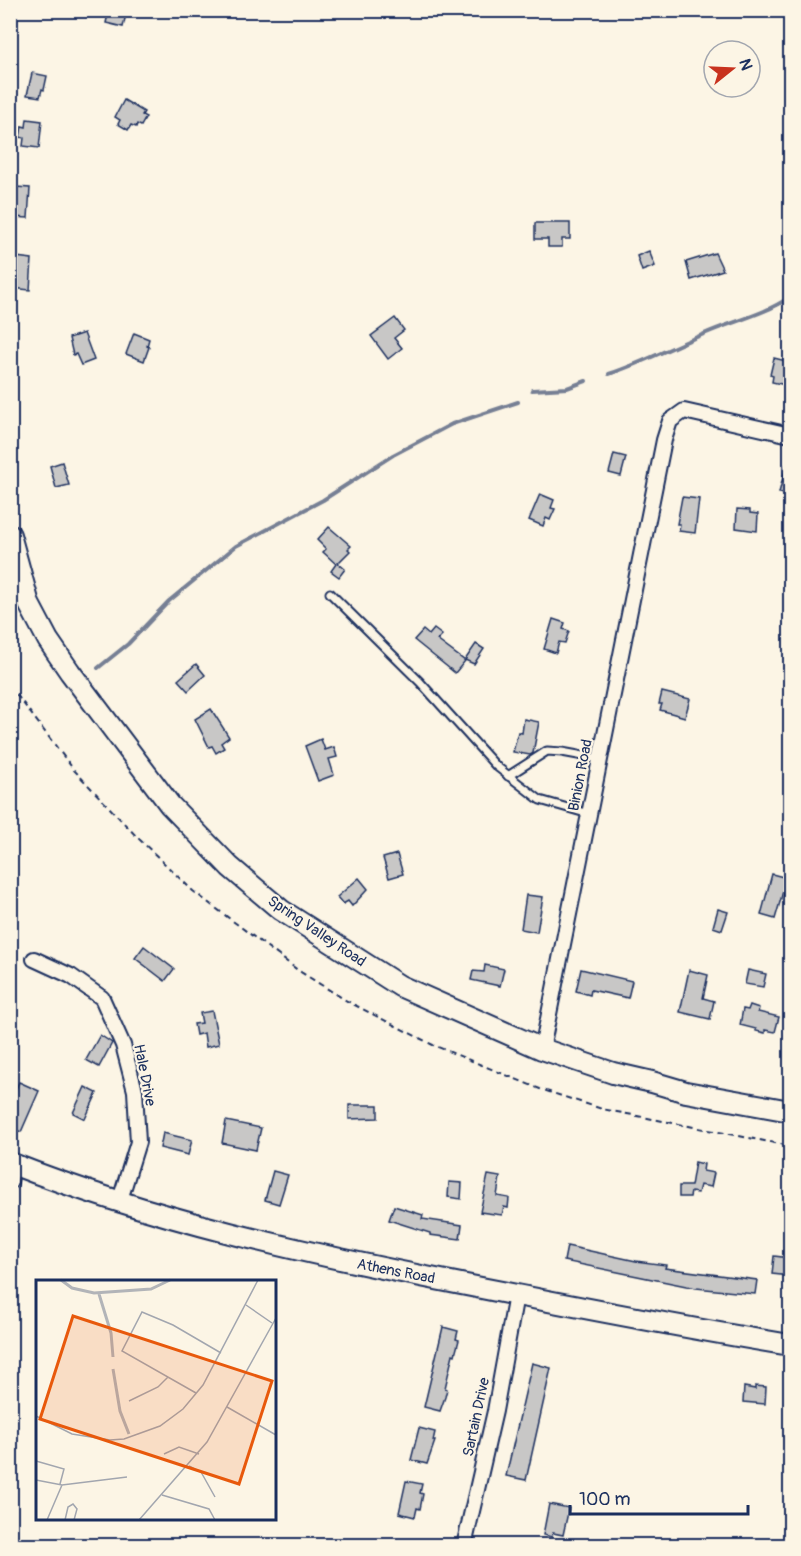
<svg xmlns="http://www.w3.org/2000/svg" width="801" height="1556" font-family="Pangolin,sans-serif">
<rect width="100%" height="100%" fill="#fcf5e5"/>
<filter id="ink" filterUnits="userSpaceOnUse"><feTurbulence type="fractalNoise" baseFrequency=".0167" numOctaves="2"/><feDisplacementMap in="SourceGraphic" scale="12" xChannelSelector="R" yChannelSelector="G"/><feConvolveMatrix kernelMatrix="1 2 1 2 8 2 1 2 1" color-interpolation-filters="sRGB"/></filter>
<g filter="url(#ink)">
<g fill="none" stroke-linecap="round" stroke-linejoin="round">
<!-- stream -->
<g stroke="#767f94" stroke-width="4">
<path d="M609 374C642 363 672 347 704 334 733 321 764 315 790 297"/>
<path d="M532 390 567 388 586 381"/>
<path d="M98 668 128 644 169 601 236 546 323 500 393 455 452 424 518 402"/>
</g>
</g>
<!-- building -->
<g fill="#c8c7c6" stroke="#1b2f5e" stroke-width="1.5">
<path d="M109 10H127L123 27 106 23Z"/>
<path d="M32 73 47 76 44 90 42 89 40 97 27 95Z"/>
<path d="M124 100 144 112 142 115 146 117 141 126 137 124 136 127 131 125 128 130 118 124 120 120 115 117Z"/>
<path d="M27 119 42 121 39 148 23 146 24 138 20 137 22 126 26 127Z"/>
<path d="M15 187 30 188 28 218 13 217Z"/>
<path d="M535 223H570V239H562V247H548V239H535Z"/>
<path d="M649 251 655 266 642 271 637 256Z"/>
<path d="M715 253 723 270 691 280 686 262Z"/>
<path d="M16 257 32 259 30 290 12 288Z"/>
<path d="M395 318 404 330 394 338 402 348 388 359 371 336Z"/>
<path d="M84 333 94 360 81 365 76 354 73 355 69 338Z"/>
<path d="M134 333 149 339 147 346 149 347 144 361 126 354Z"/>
<path d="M774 358 790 362V379H787L786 385 772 382 773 376 770 375Z"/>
<path d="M614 454 626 457 621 476 609 473Z"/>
<path d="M62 462 69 485 56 488 50 466Z"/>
<path d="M787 462H790V495L779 493Z"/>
<path d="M540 494 554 500 551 508 555 509 550 520 546 518 543 526 529 520Z"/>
<path d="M682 497 699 499 695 533 679 531 680 524H677Z"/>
<path d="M737 509 750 510V513L758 514 757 531 736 528Z"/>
<path d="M329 527 351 546 348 549 350 551 338 563 345 569 339 577 331 571 336 564 323 552 326 549 317 540Z"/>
<path d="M553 619 565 623 563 629 569 631 565 643 559 642 556 653 544 649Z"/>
<path d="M434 629 442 635 437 640 465 661 455 673 414 640 423 630 429 635Z"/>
<path d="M476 644 484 649 474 664 465 660Z"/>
<path d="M196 664 205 675 188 691 178 680Z"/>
<path d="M662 692 690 699 685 717 660 710 662 704H659Z"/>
<path d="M211 709 229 737 221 743 224 748 216 753 212 746 209 747 195 719Z"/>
<path d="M524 719 539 722 533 753 530 755 513 752 518 732 522 733Z"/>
<path d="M321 739 325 750 334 747 337 757 329 759 334 775 318 781 305 746Z"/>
<path d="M397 854 403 874 389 878 383 858Z"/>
<path d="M772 874 787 878 775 919 761 915Z"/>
<path d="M359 878 368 889 352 906 348 901 343 904 337 897Z"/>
<path d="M526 895 543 897 537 932 521 929Z"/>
<path d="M718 909 728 912 722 930 713 927Z"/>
<path d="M144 946 174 969 165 981 135 958Z"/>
<path d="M485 965 504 969 500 986 471 980 473 971 484 972Z"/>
<path d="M581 969 632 981 628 998 591 990 590 995 576 991Z"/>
<path d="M689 970 708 975 703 998 714 1001 710 1019 680 1012Z"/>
<path d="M748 970 766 974 763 987 745 984Z"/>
<path d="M750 1005 759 1008 758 1012 779 1017 775 1032 765 1030V1033L756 1031V1029L740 1025 743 1009 748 1010Z"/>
<path d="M212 1011 219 1044 206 1047 204 1033 196 1035 194 1024 202 1023 200 1013Z"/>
<path d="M100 1035 112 1043 99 1067 86 1060Z"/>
<path d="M19 1082 39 1091 21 1132 10 1127V1102Z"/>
<path d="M85 1087 97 1093 85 1119 73 1113Z"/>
<path d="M349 1105H378V1118L349 1119Z"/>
<path d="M226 1121 261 1128 256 1150 222 1143Z"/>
<path d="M163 1133 192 1140 188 1155 160 1148Z"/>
<path d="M695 1162 704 1164 703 1171 714 1173 711 1187 700 1185 698 1193 691 1192 690 1197H679V1186H691Z"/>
<path d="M273 1171 288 1175 279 1204 265 1200Z"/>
<path d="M488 1175 500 1177 497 1196 509 1198 508 1208 504 1207 502 1215 480 1212Z"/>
<path d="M449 1182 462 1183 461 1199 448 1197Z"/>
<path d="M394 1206 423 1215 422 1219 462 1225 460 1239 430 1235V1233L389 1220Z"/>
<path d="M567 1246 636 1261 666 1265 665 1268 757 1280 755 1294 696 1288 564 1261Z"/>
<path d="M774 1256 790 1258V1276L772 1274Z"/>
<path d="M443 1327 458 1331 456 1339 459 1340 455 1355 453 1354 445 1388 447 1389 445 1397 440 1411 424 1407Z"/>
<path d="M532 1363 551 1368 526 1480 506 1476Z"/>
<path d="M755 1386 766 1387 765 1404 743 1402 744 1387 755 1389Z"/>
<path d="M419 1428 435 1432 433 1441H435L427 1464 411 1460Z"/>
<path d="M406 1481 422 1484 420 1493 423 1494 420 1509 417 1508 415 1517 399 1513Z"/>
<path d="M549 1504 569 1508 563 1535 553 1533 552 1537 543 1535Z"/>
</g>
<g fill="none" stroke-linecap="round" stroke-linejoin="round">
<!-- lane casing -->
<g stroke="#1b2f5e" stroke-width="11">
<g id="lane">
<path d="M330 593 420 682 496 766 540 800 589 814"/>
<path d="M508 776 547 751 562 752 600 759"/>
</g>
</g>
<!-- street casing -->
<g stroke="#1b2f5e" stroke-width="18">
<g id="street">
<path d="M34 959 71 976 102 998 123 1045 135 1091 138 1142 119 1203"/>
<path d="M542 1049 664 440 670 421 684 411 790 435"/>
<path d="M10 1182 13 1163"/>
<path d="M464 1546 495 1411 516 1295"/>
</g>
</g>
<!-- secondary casing -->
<g stroke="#1b2f5e" stroke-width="24">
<g id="secondary">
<path d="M10 535 29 604 48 640 70 672 170 805 230 867 281 910 400 986 542 1049 613 1073 652 1082 686 1092 790 1111"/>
<path d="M10 1163C155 1220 304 1253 456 1283 567 1305 679 1327 790 1345"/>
</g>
</g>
<!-- path -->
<path stroke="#1b2f5e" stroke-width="2" stroke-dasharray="6 4.5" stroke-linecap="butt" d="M10 686 74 770 138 838 193 891 299 971 347 1001 433 1045 540 1089 602 1109 790 1146"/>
<!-- lane -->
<use href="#lane" stroke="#fcf5e5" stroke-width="7"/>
<!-- street -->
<use href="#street" stroke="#fcf5e5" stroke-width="14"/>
<!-- secondary -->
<use href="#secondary" stroke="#fcf5e5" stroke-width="20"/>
</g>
</g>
<g text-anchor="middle" stroke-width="4.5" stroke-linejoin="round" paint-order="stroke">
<!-- street labels -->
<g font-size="15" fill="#1b2f5e" stroke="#fcf5e5">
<text transform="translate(580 775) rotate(-79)" y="5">Binion Road</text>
<text transform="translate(317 931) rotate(34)" y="5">Spring Valley Road</text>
<text transform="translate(145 1075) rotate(79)" y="5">Hale Drive</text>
<text transform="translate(396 1271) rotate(11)" y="5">Athens Road</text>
<text transform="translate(476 1417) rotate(-78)" y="5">Sartain Drive</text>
</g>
</g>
<!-- overview -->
<g transform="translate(36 1280)">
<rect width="240" height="240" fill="#fcf5e5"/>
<path fill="none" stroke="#b2b4b8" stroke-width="3" d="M25 0 36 8 58 13 115 9 134 0M63 14 75 53 77 77M77 89 84 131 93 154"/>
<path fill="none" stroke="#a2a6af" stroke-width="1.5" d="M210 25 236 43M160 113 86 71 106 32 137 45 185 73M93 121 122 107 132 97M191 127 240 155M0 136 36 154 74 160 88 159 124 146 147 129 167 105 222 0M128 174 143 167 163 174M0 181 28 189 24 204M153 186 165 192 179 217M0 200 26 205 91 197M126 215 173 229 179 240M11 240 26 205M29 240 32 227 37 224 41 229 38 240M103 240 171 162 240 38"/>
<path fill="#e8590c" fill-opacity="0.15" stroke="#e8590c" stroke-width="3" d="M37 36 236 101 203 204 4 139Z"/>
<rect width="240" height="240" fill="none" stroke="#1b2f5e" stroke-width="3"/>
</g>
<!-- margin -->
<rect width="801" height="1556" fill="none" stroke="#fcf5e5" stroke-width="36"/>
<rect x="18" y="18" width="765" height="1520" fill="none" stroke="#1b2f5e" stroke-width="2" filter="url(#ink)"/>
<!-- north arrow -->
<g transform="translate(732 69) rotate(72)"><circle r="28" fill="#fcf5e5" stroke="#a2a6af" stroke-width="1.5"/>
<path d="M0-4.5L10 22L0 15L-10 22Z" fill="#c8321e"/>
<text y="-9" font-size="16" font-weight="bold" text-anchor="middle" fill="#1b2f5e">N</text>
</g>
<!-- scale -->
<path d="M570 1505v9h178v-9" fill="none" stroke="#1b2f5e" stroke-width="3"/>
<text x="579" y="1505" font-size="18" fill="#1b2f5e" stroke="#fcf5e5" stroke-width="4.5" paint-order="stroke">100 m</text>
</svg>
